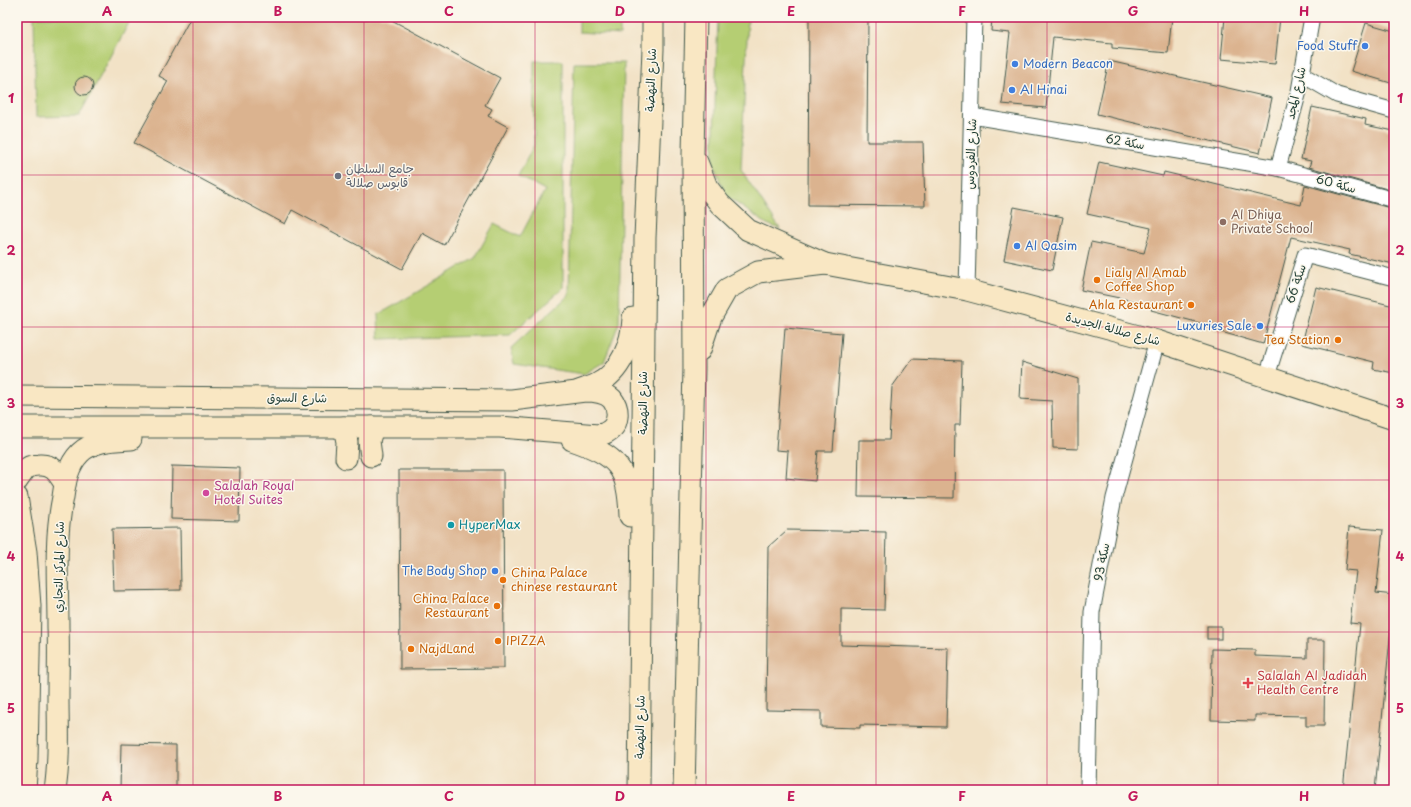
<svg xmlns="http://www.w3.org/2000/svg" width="1411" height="807" font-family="'Playpen Sans','Playpen Sans Arabic',sans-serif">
<rect width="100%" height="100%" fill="#fbf7ec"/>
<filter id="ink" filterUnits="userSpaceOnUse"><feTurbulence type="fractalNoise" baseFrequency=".025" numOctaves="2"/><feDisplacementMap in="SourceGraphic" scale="8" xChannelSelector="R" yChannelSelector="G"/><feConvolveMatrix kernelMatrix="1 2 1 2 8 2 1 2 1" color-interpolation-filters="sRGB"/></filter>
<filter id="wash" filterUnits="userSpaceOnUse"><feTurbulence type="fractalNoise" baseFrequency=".012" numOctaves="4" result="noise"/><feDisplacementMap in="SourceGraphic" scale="16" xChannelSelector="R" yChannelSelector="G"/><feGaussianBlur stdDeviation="0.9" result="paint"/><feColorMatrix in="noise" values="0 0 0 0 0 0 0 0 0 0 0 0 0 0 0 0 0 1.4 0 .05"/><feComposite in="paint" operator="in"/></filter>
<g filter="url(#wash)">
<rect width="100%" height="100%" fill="#f2e2c6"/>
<!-- green -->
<g fill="#b5ce73" stroke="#6a8654">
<path d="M34 17H132L79 116 36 117Z"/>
<path d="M579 17H620V35L579 32Z"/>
<path d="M718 17H748L741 170 780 229 767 224 726 196 713 163Z"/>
<path d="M534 61H563V288L510 335 379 339 378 315 475 258 494 224 520 237 545 190 518 176 534 145Z"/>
<path d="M574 63H624L619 323 604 362 584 374 514 364 511 348 569 295Z"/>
</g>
<g id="blocks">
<!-- building -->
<g fill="#dbb38f">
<path d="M191 17H386L500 78 485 105 492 109 488 116 508 127 444 245 422 233 402 269 292 210 285 224 134 143 168 81 159 76Z"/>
<path d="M809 17H868L867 142H923L925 206 808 205Z"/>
<path d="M992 17H1172L1168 53 1112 48V43L1053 37 1046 108 1002 104 1010 33 991 31Z"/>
<path d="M1225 17H1280L1275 64 1221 59Z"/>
<path d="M1366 23 1394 31V84L1351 71Z"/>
<path d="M1109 61 1272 98 1260 153 1097 114Z"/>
<circle cx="84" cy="86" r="9"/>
<path d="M1312 107 1366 119 1365 125 1394 131V191L1309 167 1311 161 1301 159Z"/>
<path d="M1099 162 1163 176 1164 172 1301 205 1305 185 1394 209V264L1349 254 1350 250 1291 237 1263 344 1214 330 1215 327 1151 310 1153 305 1081 290 1091 242 1144 253 1151 228 1087 214Z"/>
<path d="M1014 207 1063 217 1052 270 1004 260Z"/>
<path d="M1316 287 1394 306V373L1373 369 1374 362 1302 344Z"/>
<path d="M785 328 842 333 833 451H818L815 481 786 478 788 451 776 450Z"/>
<path d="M912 359 962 361 960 425H955L954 498 858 497 859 440H889L892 387Z"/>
<path d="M1022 362 1078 379V449L1053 448 1052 401 1020 399Z"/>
<path d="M172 466 240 468 239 521 171 519Z"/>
<path d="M399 470H503L504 668 400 669Z"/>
<path d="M1349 527 1383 530 1376 593 1394 595V628H1391L1375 790H1343L1360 624 1350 623 1356 571 1345 570Z"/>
<path d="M180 528 181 590 114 591 112 529Z"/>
<path d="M787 530 886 532 884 610 841 609V645L948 648 946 727 860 725V728L821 727V711L766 710 768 547Z"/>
<rect x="1207" y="626" width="14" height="13"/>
<path d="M1307 640H1325L1324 726H1306V716L1255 715V721L1211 720 1212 649 1255 650V656L1307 658Z"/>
<path d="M121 744 176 745V790H120Z"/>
</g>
</g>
</g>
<g filter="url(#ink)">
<use href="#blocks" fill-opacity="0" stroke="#3f564a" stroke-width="1"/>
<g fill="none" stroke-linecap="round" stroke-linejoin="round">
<!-- street casing -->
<g stroke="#3f564a" stroke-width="17">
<g id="street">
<path d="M1301 74 1337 95 1394 111"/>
<path d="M972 116 1278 168 1394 200"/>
<path d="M1278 168 1299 91 1312 17"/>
<path d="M967 290 974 17"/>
<path d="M1267 376 1305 255 1394 278"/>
<path d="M1088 790 1092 612 1114 498 1157 341"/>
</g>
</g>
<!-- secondary casing -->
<g stroke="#3f564a" stroke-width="23">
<g id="secondary">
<path d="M697 162 707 187 720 204 748 230 825 264 967 290 1157 341 1394 419"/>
<path d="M700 350 711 317 727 289 758 272 825 264"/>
<path d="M579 391C584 389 591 387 597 384 621 372 632 343 633 318"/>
<path d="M17 396 512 400 585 391C594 391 606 393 612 399 620 409 619 426 607 432 605 434 601 434 598 435L500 427H17"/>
<path d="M344 427 347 442 346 458"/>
<path d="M572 440C618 456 628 467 630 516"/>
<path d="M371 456 369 441 373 427"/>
<path d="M17 481C19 478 22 474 24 471 28 466 33 465 39 465 53 464 58 473 65 484"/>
<path d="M17 497 26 552 30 606 27 759 25 790"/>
<path d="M55 790C60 759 58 727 58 696 58 673 59 650 58 627 58 582 54 541 63 497 65 482 68 465 80 453 93 440 114 440 131 439"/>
<path d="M639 790 645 238 653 49V17"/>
<path d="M684 790 694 368 693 154 696 17"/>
</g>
</g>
<!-- street -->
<use href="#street" stroke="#fff" stroke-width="15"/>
<!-- secondary -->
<use href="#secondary" stroke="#f9e7c3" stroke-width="21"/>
</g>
</g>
<!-- grid -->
<path fill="none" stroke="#c2185b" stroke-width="1" stroke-opacity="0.55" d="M193 17V790M364 17V790M535 17V790M706 17V790M876 17V790M1047 17V790M1218 17V790M17 175H1394M17 327H1394M17 480H1394M17 632H1394"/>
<!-- markers -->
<g fill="#3f7fe0" stroke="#fbf7ec" stroke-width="1.5">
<circle cx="1365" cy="46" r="4"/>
<circle cx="1015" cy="64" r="4"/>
<circle cx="1012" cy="90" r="4"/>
<circle cx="1017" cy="246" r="4"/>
<circle cx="1260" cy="326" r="4"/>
<circle cx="495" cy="571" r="4"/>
</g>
<circle fill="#6b7280" stroke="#fbf7ec" stroke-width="1.5" cx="338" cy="176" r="4"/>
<circle fill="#8d6e63" stroke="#fbf7ec" stroke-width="1.5" cx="1223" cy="222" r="4"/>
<g fill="#e8710a" stroke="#fbf7ec" stroke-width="1.5">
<circle cx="1097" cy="280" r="4"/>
<circle cx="1191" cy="305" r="4"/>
<circle cx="1338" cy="340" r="4"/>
<circle cx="503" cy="580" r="4"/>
<circle cx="497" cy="606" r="4"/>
<circle cx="498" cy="641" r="4"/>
<circle cx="411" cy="649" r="4"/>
</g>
<circle fill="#d1479c" stroke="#fbf7ec" stroke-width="1.5" cx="206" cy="493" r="4"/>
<circle fill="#0f9aa8" stroke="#fbf7ec" stroke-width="1.5" cx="451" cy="525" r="4"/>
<path fill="#e0444e" stroke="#fbf7ec" stroke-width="1.5" d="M1246 677h4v4h4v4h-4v4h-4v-4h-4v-4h4z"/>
<g text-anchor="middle" stroke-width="3" stroke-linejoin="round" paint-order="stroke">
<!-- shop labels -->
<g font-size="12" fill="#366cbe" stroke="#fbf7ec" text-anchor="end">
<text x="1357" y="50">Food Stuff</text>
<text x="1023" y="68" text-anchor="start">Modern Beacon</text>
<text x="1020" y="94" text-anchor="start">Al Hinai</text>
<text x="1025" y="250" text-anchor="start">Al Qasim</text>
<text x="1252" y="330">Luxuries Sale</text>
<text x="487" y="575">The Body Shop</text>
</g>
<!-- street labels -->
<g font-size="12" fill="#1f3d34" stroke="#fbf7ec">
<text transform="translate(651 80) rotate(-88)" y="4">شارع النهضة</text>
<text transform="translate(1296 93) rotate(-77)" y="4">شارع المجد</text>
<text transform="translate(1125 142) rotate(10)" y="4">سكة 62</text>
<text transform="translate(971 154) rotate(-88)" y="4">شارع الفردوس</text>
<text transform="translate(1336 184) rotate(15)" y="4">سكة 60</text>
<text transform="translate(1296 284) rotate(-72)" y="4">سكة 66</text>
<text transform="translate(1113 329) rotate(15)" y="4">شارع صلالة الجديدة</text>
<text transform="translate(297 398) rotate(1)" y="4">شارع السوق</text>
<text transform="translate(643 403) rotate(-90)" y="4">شارع النهضة</text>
<text transform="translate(1102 562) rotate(-79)" y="4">سكة 93</text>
<text transform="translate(59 567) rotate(-89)" y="4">شارع المركز التجاري</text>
<text transform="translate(640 727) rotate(-89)" y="4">شارع النهضة</text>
</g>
<!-- worship labels -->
<g font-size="12" fill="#5b616d" stroke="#fbf7ec" text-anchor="start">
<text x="346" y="173">جامع السلطان<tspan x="346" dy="14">قابوس صلالة</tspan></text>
</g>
<!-- education labels -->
<g font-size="12" fill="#785e54" stroke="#fbf7ec" text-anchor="start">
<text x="1231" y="219">Al Dhiya<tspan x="1231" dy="14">Private School</tspan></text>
</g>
<!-- food labels -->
<g font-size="12" fill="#c56008" stroke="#fbf7ec" text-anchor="start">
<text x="1105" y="277">Lialy Al Amab<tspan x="1105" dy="14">Coffee Shop</tspan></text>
<text x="1183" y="309" text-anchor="end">Ahla Restaurant</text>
<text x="1330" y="344" text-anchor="end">Tea Station</text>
<text x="511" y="577">China Palace<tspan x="511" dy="14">chinese restaurant</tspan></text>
<text x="489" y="603" text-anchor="end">China Palace<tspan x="489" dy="14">Restaurant</tspan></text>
<text x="506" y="645">IPIZZA</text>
<text x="419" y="653">NajdLand</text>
</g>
<!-- hotel labels -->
<g font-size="12" fill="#b23c85" stroke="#fbf7ec" text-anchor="start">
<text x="214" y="490">Salalah Royal<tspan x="214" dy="14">Hotel Suites</tspan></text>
</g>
<!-- culture labels -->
<g font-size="12" fill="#0d838f" stroke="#fbf7ec" text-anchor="start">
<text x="459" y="529">HyperMax</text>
</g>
<!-- health labels -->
<g font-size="12" fill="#be3a42" stroke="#fbf7ec" text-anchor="start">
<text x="1257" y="680">Salalah Al Jadidah<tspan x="1257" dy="14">Health Centre</tspan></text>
</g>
</g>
<!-- margin -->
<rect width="1411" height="807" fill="none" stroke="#fbf7ec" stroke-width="44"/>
<rect x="22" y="22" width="1367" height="763" fill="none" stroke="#c2185b" stroke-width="1.5"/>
<g font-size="13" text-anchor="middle" font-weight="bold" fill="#c2185b">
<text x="107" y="16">A</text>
<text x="278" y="16">B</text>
<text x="449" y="16">C</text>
<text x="620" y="16">D</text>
<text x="791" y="16">E</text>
<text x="962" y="16">F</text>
<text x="1133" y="16">G</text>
<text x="1304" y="16">H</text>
<text x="11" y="103">1</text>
<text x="1400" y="103">1</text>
<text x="11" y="255">2</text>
<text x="1400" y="255">2</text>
<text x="11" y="408">3</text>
<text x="1400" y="408">3</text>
<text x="11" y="561">4</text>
<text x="1400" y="561">4</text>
<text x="11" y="713">5</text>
<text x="1400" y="713">5</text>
<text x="107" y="801">A</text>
<text x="278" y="801">B</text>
<text x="449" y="801">C</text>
<text x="620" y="801">D</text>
<text x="791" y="801">E</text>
<text x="962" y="801">F</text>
<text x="1133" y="801">G</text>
<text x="1304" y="801">H</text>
</g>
</svg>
